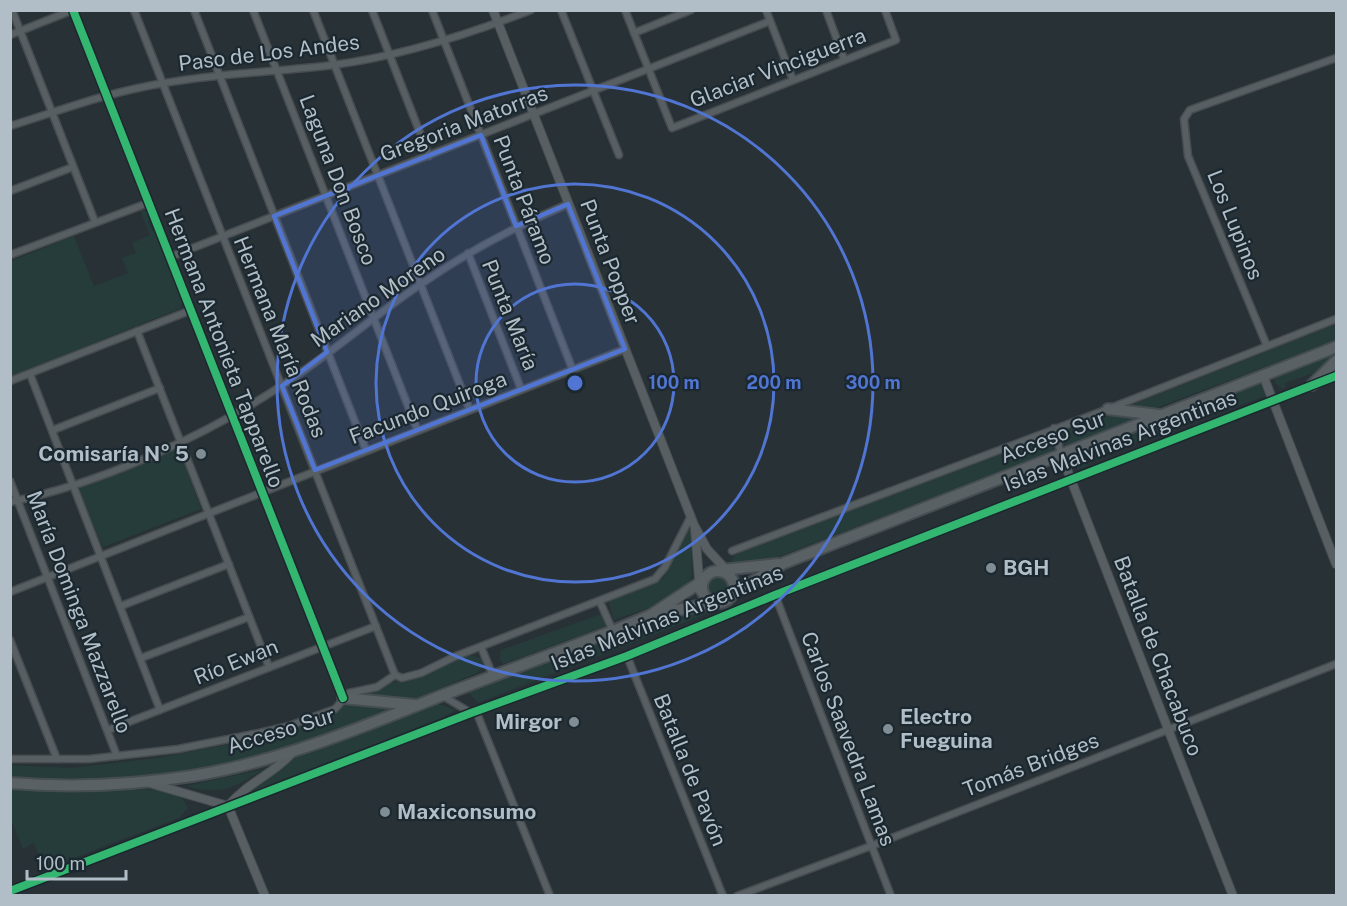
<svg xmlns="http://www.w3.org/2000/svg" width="1347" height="906" font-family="'Public Sans',sans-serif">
<rect width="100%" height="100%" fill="#283135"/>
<!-- green -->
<g fill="#253c3a">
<path d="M140 210 146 211 150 218 148 222 152 231H155L182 302 181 308 11 376V261L74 236 94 286 128 273 122 258 136 253 132 243 150 235Z"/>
<path d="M1336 324V340L1148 411 1131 405Z"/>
<path d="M1336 354 1314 376 1311 374 1285 383V388H1281L1275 383V378Z"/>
<path d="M1262 382 1267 395 1263 397 1087 460V466L1078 469 1075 466 1073 457Z"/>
<path d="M1109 412 1140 417 1069 445 1063 444 1059 434 1063 429Z"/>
<path d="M1049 436 1055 447 1052 451 765 562H732L734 556 743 551Z"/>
<path d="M177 449 180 451 201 509 103 547 79 491 80 487Z"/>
<path d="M690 526 692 576 685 589 671 600 614 620 608 601 663 579Z"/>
<circle cx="718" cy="587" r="12"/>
<path d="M727 606 478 703 468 692 682 611Z"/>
<path d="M601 614 606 626 503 664 499 659 501 650Z"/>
<path d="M466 655 482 658V667L477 673 407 702 351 695C368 689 385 682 400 682 412 682 454 660 466 655Z"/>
<path d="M345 703 397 706C336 731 267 758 202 768 139 778 74 780 11 777L10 765 70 768 157 758 252 740 325 717Z"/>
<path d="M439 704 456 710 444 717 240 796 291 759Z"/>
<path d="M264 769C234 788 221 796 186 786Z"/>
<path d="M132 789C149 790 181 787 188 808L179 818 48 868 43 867 34 843 23 849 11 820 10 790Z"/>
</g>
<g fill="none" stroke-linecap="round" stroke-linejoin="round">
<!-- minor casing -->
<g stroke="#464c50" stroke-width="9">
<g id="minor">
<path d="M12 10 95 222"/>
<path d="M73 10 343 698"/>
<path d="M134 10 395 675"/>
<path d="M194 10 366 450"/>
<path d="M253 10 417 429"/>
<path d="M313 10 469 408"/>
<path d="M372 10 429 156"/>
<path d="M432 10 572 368"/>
<path d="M561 10 619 155"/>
<path d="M625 10 672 128 896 40 885 10"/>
<path d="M766 10 793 80"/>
<path d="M826 10 844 59"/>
<path d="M634 33 691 10"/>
<path d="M10 35 73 10"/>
<path d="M10 126C61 110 112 91 165 83 220 73 277 72 333 65 401 56 467 35 531 10"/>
<path d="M10 191 73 167"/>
<path d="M468 253 521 389"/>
<path d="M10 255 148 203"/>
<path d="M170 257 770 21"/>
<path d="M137 331 269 667"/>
<path d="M1267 346 1188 156 1184 119 1190 110 1336 58"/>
<path d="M30 374 160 710"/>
<path d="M10 381 189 311"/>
<path d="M1054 428 1061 454"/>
<path d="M53 430 160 388"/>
<path d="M10 481 117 756"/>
<path d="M10 502C102 483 203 437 281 386 330 355 373 316 421 284 467 252 516 226 568 204"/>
<path d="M732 551 1108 409 1336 319"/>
<path d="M10 592 625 349"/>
<path d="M775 595 891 896"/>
<path d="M600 602 613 631"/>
<path d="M121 606 229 564"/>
<path d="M10 640 57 759"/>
<path d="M481 647 493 676"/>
<path d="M627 656 723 896"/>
<path d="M141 658 249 617"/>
<path d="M395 675 402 678 421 673 456 656 655 579 665 567 691 516"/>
<path d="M443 696 471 713"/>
<path d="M476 711 550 896"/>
<path d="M108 730 376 626"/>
<path d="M10 759H89L178 749 254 734 289 726 335 709 349 693 377 687 395 675"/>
<path d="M10 891 471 713 627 656 775 595 1336 376"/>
<path d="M737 896 871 846 1336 664"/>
</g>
</g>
<!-- tertiary casing -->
<g stroke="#464c50" stroke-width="10">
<g id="tertiary">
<path d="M493 10 694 525 707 549 731 575"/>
<path d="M1263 375 1336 564"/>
<path d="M1061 454 1233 896"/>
<path d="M695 530 700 591"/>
<path d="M149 783 228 806"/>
<path d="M228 806 265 896"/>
<path d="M228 806C248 782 274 774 293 752"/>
</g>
</g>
<!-- primary casing -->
<g stroke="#454d52" stroke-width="14">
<g id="primary">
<path d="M1312 385 1336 361"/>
<path d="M1108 409 1159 415"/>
<path d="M722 570 778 564"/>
<circle cx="718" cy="587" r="16"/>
<path d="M732 594 784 563 1336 347"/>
<path d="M660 613 715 603"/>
<path d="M343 698 415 705"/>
<path d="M10 783C71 788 132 785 192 776 278 762 363 727 443 695 500 673 557 652 613 631L651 615 701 582"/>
</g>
</g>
<!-- minor -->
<use href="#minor" stroke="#585f63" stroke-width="6"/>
<!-- tertiary -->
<use href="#tertiary" stroke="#585f63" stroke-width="8"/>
<!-- primary -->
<use href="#primary" stroke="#5a6165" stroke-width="10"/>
<!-- cycleway casing -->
<g stroke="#1b2830" stroke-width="11">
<g id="cycleway">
<path d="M73 10 343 698"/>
<path d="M10 891 471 713 627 656 775 595 1336 376"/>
</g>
</g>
<!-- cycleway -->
<use href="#cycleway" stroke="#33b770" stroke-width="8"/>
</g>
<!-- marked area -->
<path fill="#5175d2" fill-opacity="0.2" stroke="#5175d2" stroke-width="4.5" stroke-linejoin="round" d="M481 135 516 226 568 204 625 349 315 470 282 386 327 352 274 216Z"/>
<!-- distance rings -->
<g fill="none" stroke="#5175d2" stroke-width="3">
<circle cx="575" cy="383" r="99"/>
<circle cx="575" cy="383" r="199"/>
<circle cx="575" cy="383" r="298"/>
</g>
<!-- markers -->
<g fill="#818d94" stroke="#1b2830" stroke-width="2">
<circle cx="201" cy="454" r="6"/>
<circle cx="991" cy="568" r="6"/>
<circle cx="574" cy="722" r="6"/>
<circle cx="888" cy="729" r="6"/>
<circle cx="385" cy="812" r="6"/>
</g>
<g text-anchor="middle" stroke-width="4.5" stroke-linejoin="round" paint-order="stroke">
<!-- street labels -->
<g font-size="21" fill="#b1bec7" stroke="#1b2830">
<text transform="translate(269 53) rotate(-7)" y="7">Paso de Los Andes</text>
<text transform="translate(778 68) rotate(-21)" y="7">Glaciar Vinciguerra</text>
<text transform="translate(464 124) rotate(-21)" y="7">Gregoria Matorras</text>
<text transform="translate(338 180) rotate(69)" y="7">Laguna Don Bosco</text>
<text transform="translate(524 200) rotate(69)" y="7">Punta Páramo</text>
<text transform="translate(1235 225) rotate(68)" y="7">Los Lupinos</text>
<text transform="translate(610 262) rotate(69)" y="7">Punta Popper</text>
<text transform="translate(378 297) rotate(-35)" y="7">Mariano Moreno</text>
<text transform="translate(510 315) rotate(68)" y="7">Punta María</text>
<text transform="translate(280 337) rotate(68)" y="7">Hermana María Rodas</text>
<text transform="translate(224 348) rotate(69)" y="7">Hermana Antonieta Tapparello</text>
<text transform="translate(428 408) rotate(-21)" y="7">Facundo Quiroga</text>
<text transform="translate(1053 437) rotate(-21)" y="7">Acceso Sur</text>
<text transform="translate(1120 441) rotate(-21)" y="7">Islas Malvinas Argentinas</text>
<text transform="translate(79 612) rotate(69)" y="7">María Dominga Mazzarello</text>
<text transform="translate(667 618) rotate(-22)" y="7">Islas Malvinas Argentinas</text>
<text transform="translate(1158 656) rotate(69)" y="7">Batalla de Chacabuco</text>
<text transform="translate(236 662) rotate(-22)" y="7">Río Ewan</text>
<text transform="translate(281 731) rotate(-17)" y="7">Acceso Sur</text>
<text transform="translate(848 739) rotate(69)" y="7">Carlos Saavedra Lamas</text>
<text transform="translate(1031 765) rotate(-21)" y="7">Tomás Bridges</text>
<text transform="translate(690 770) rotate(68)" y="7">Batalla de Pavón</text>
</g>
<!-- poi labels -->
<g font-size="21" font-weight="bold" fill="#b1bec7" stroke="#1b2830" text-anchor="start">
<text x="189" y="461" text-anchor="end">Comisaría N° 5</text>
<text x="1003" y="575">BGH</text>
<text x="900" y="724">Electro<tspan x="900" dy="24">Fueguina</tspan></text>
<text x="562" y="729" text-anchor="end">Mirgor</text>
<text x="397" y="819">Maxiconsumo</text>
</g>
</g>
<circle cx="575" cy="383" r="9" fill="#5175d2" stroke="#1b2830" stroke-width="3"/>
<g font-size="18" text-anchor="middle" font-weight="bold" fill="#5175d2" stroke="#1b2830" stroke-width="4.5" stroke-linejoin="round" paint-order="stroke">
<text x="674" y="389">100 m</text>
<text x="774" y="389">200 m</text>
<text x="873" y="389">300 m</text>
</g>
<!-- border -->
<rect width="1347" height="906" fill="none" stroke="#b1bec7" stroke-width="24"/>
<!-- scale -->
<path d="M27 870v9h99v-9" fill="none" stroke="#b1bec7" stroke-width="3"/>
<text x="36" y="870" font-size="18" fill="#b1bec7" stroke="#1b2830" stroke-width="4.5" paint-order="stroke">100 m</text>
</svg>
